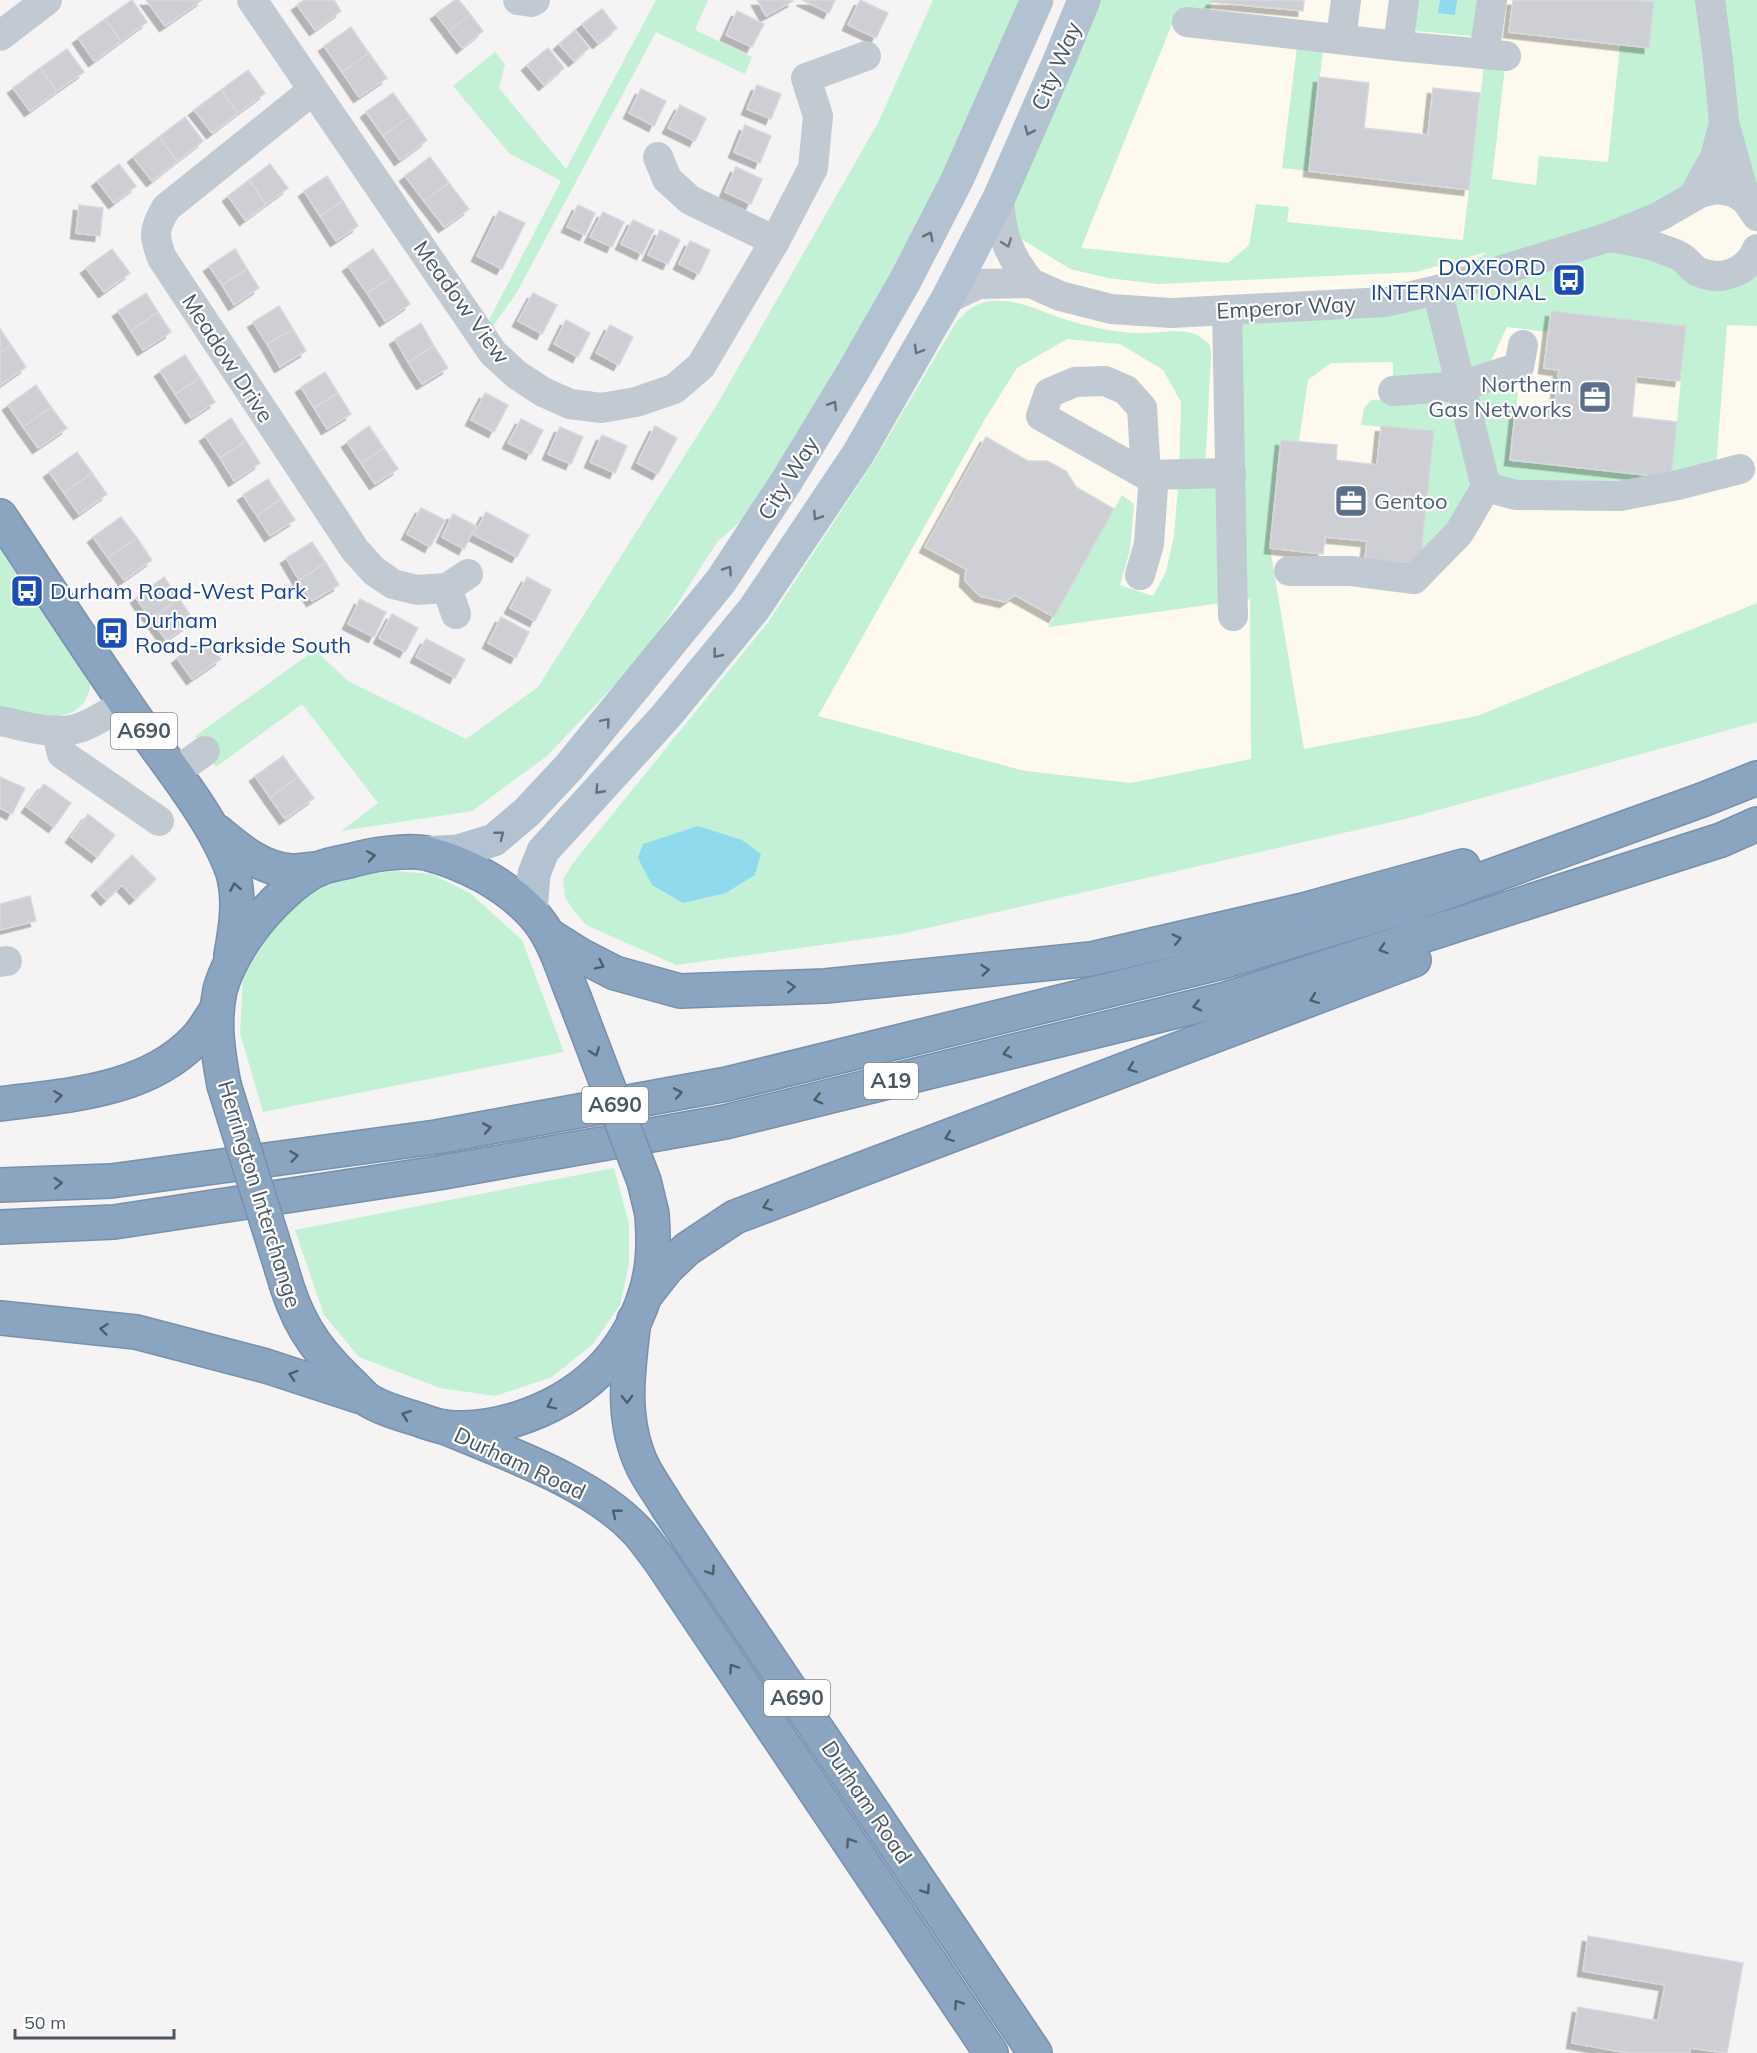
<svg xmlns="http://www.w3.org/2000/svg" width="1757" height="2053" font-family="Mulish,sans-serif">
<defs>
<filter id="shadow"><feDropShadow dx="-5.5" dy="5.5" stdDeviation="0" flood-color="#0004"/></filter>
</defs>
<rect width="100%" height="100%" fill="#f5f3f3"/>
<!-- commercial -->
<path fill="#fdf9ef" d="M1099 0H1757V603L1477 716 1131 783 1025 771 818 716 872 464 955 324 963 313 976 305 992 301 989 270 999 249Z"/>
<!-- green -->
<g fill="#c3f1d5" fill-rule="evenodd">
<path d="M656 0H708L695 30 752 57 745 74 656 32 517 292 492 328 487 324 561 181 509 153 453 86 495 52 505 64 499 88 566 169Z"/>
<path d="M933 0H1037L786 482 718 541 645 653 547 756 472 811 341 831 378 803 302 704 216 767 195 736 315 650 348 681 466 739 538 687 718 403 878 123Z"/>
<path d="M1099 0H1212L1210 12 1188 9 1172 24 1081 248 1228 263 1249 245 1256 204 1289 207 1287 222 1463 240 1484 65 1505 67 1492 179 1536 185 1539 156 1608 162 1620 45 1649 48 1654 3 1634 0H1757V213L1735 162 1706 175 1610 237 1696 271 1757 260V326L1727 325 1716 467 1638 486 1497 482 1420 564 1434 431 1361 425 1364 408 1371 400 1393 399V362L1331 363 1308 380 1299 441 1281 440 1270 548 1304 749 1477 716 1757 603V722L1409 818 901 934 676 965 586 925 573 910 565 897 563 879 573 863 769 621 872 464 955 324C965 311 976 302 993 301 1019 299 1040 311 1064 319 1086 326 1112 332 1136 333 1153 334 1179 328 1195 334 1200 336 1206 342 1210 345L1211 355 1205 473H1230L1227 310 1437 290 1487 252 1416 272 1158 284 1108 278 1070 269 1018 237 1013 206ZM1551 311 1686 326 1677 422 1510 460 1518 392 1485 388 1490 363 1507 327 1548 332ZM1067 339 1120 344 1163 370 1181 402 1179 474 1174 535 1166 572 1153 596 1120 585 1130 550 1134 504 1122 495 1048 627 1250 599 1251 759 1131 783 1025 771 818 716 985 419 1017 368ZM761 854 755 875 726 893Z"/>
<path d="M1418 0H1477L1472 36 1415 31Z"/>
<path d="M1297 47 1323 50 1309 171 1282 168Z"/>
<path d="M0 538 91 680C86 732 36 714 0 708Z"/>
<path d="M396 871 431 874 470 893 522 940 564 1052 263 1112 240 1033 243 977 277 922 323 884 370 874Z"/>
<path d="M614 1168 629 1224V1264L620 1305 593 1344 552 1377 495 1396 440 1388 359 1357 324 1315 295 1230Z"/>
</g>
<!-- water -->
<g fill="#90daee">
<path d="M1440 0H1457L1455 15 1438 13Z"/>
<path d="M698 826 742 840 761 854 755 875 726 893 683 903 652 885 638 858 643 844Z"/>
</g>
<!-- building -->
<g fill="#cdcfd5" stroke="#d7d9de" stroke-width="1.5" filter="url(#shadow)">
<path d="M132 0 147 22 121 41 105 19Z"/>
<path d="M146 0H202L165 26Z"/>
<path d="M304 0H334L341 11 315 30 297 5Z"/>
<path d="M455 0H459L470 14 449 31 436 14Z"/>
<path d="M757 0H793V1L766 16Z"/>
<path d="M802 0H835L829 13Z"/>
<path d="M860 0 888 13 876 38 848 25Z"/>
<path d="M1212 0H1304L1303 11 1211 2Z"/>
<path d="M1513 0H1634L1654 2 1649 48 1509 32Z"/>
<path d="M602 9 617 28 598 43 582 24Z"/>
<path d="M737 11 764 24 752 47 726 35Z"/>
<path d="M470 14 483 31 462 48 449 31Z"/>
<path d="M105 19 121 41 94 61 78 38Z"/>
<path d="M351 27 369 53 342 72 324 46Z"/>
<path d="M575 30 589 48 574 61 559 44Z"/>
<path d="M548 48 564 68 544 85 527 65Z"/>
<path d="M67 49 84 72 57 91 40 68Z"/>
<path d="M369 53 387 78 359 97 342 72Z"/>
<path d="M40 68 57 91 30 111 13 88Z"/>
<path d="M248 70 265 93 238 113 221 90Z"/>
<path d="M1319 77 1369 83 1364 128 1428 135 1433 88 1480 93 1469 190 1309 171Z"/>
<path d="M757 85 781 94 771 119 747 109Z"/>
<path d="M641 89 666 101 654 126 629 113Z"/>
<path d="M221 90 238 113 212 133 194 110Z"/>
<path d="M393 93 410 116 383 136 366 112Z"/>
<path d="M680 105 706 118 695 141 668 128Z"/>
<path d="M410 116 427 140 400 160 383 136Z"/>
<path d="M185 117 203 141 177 161 159 137Z"/>
<path d="M745 125 771 136 760 163 734 152Z"/>
<path d="M159 137 177 161 152 181 133 157Z"/>
<path d="M430 157 449 183 424 201 405 176Z"/>
<path d="M119 164 136 186 114 203 97 181Z"/>
<path d="M270 164 288 188 266 204 249 180Z"/>
<path d="M736 167 762 179 751 204 725 192Z"/>
<path d="M327 176 343 201 320 216 304 191Z"/>
<path d="M249 180 266 204 245 220 228 196Z"/>
<path d="M449 183 469 209 444 227 424 201Z"/>
<path d="M343 201 358 226 336 241 320 216Z"/>
<path d="M79 205 103 208 100 236 76 233Z"/>
<path d="M578 205 595 213 585 235 567 227Z"/>
<path d="M499 211 525 223 502 269 477 256Z"/>
<path d="M603 212 624 222 612 247 590 237Z"/>
<path d="M633 220 654 230 642 254 621 244Z"/>
<path d="M660 230 680 240 668 264 648 255Z"/>
<path d="M690 241 710 250 699 274 679 264Z"/>
<path d="M112 249 130 273 104 292 86 268Z"/>
<path d="M235 249 247 269 222 285 209 266Z"/>
<path d="M373 249 392 277 367 293 348 266Z"/>
<path d="M247 269 259 288 234 305 222 285Z"/>
<path d="M392 277 410 304 385 321 367 293Z"/>
<path d="M146 293 158 312 131 331 118 311Z"/>
<path d="M533 293 557 305 542 334 518 321Z"/>
<path d="M279 306 293 329 267 344 253 322Z"/>
<path d="M1551 311 1686 326 1680 381 1636 376 1632 417 1677 422 1671 478 1510 460 1516 406 1554 410 1559 370 1544 368Z"/>
<path d="M158 312 171 332 143 350 131 331Z"/>
<path d="M566 320 590 333 578 357 554 344Z"/>
<path d="M421 323 434 346 408 362 395 339Z"/>
<path d="M610 325 633 337 619 365 596 353Z"/>
<path d="M0 329 11 345 0 353Z"/>
<path d="M293 329 306 351 280 367 267 344Z"/>
<path d="M11 345 26 367 0 385V353Z"/>
<path d="M434 346 448 368 422 384 408 362Z"/>
<path d="M185 355 200 378 175 394 160 371Z"/>
<path d="M325 372 338 393 314 408 301 387Z"/>
<path d="M200 378 215 402 191 418 175 394Z"/>
<path d="M36 385 51 407 23 427 8 405Z"/>
<path d="M338 393 351 414 327 429 314 408Z"/>
<path d="M485 393 508 405 494 432 471 420Z"/>
<path d="M51 407 67 428 38 448 23 427Z"/>
<path d="M231 418 246 441 220 458 205 436Z"/>
<path d="M521 419 543 430 531 454 508 443Z"/>
<path d="M369 426 384 448 361 463 347 442Z"/>
<path d="M655 426 677 438 658 474 637 463Z"/>
<path d="M1381 426 1434 431 1420 564 1365 559 1367 541 1325 537 1323 554 1270 548 1281 440 1337 445 1336 460 1377 465Z"/>
<path d="M560 427 583 437 571 464 548 454Z"/>
<path d="M602 435 627 446 615 473 590 462Z"/>
<path d="M986 437 1028 461H1047L1066 471 1076 487 1114 509 1054 617 1015 595 1005 602 980 596 965 581 966 569 925 547Z"/>
<path d="M246 441 260 463 234 481 220 458Z"/>
<path d="M384 448 398 469 375 484 361 463Z"/>
<path d="M77 452 92 473 64 493 49 472Z"/>
<path d="M92 473 107 494 79 514 64 493Z"/>
<path d="M268 479 281 499 257 516 243 495Z"/>
<path d="M281 499 295 520 270 536 257 516Z"/>
<path d="M421 508 445 520 430 547 407 534Z"/>
<path d="M486 512 529 535 517 557 474 535Z"/>
<path d="M453 514 476 526 464 549 442 537Z"/>
<path d="M121 517 137 538 108 558 93 537Z"/>
<path d="M137 538 152 560 124 580 108 558Z"/>
<path d="M312 542 326 563 299 580 286 558Z"/>
<path d="M326 563 339 585 312 601 299 580Z"/>
<path d="M164 577 179 599 151 619 136 598Z"/>
<path d="M527 577 551 590 535 621 510 608Z"/>
<path d="M179 599 194 620 166 640 151 619Z"/>
<path d="M360 599 386 612 374 637 348 624Z"/>
<path d="M392 614 418 628 405 652 379 638Z"/>
<path d="M501 617 529 632 516 658 488 643Z"/>
<path d="M205 637 221 659 192 679 177 658Z"/>
<path d="M426 639 465 659 455 678 416 657Z"/>
<path d="M283 756 298 777 270 798 255 776Z"/>
<path d="M0 777 25 788 12 814 0 808Z"/>
<path d="M298 777 314 798 285 819 270 798Z"/>
<path d="M44 784 71 803 54 827 27 807Z"/>
<path d="M88 814 115 835 97 857 71 837Z"/>
<path d="M132 855 156 879 135 899 122 885 106 900 97 890Z"/>
<path d="M30 896 36 921 0 930V904Z"/>
<path d="M1588 1936 1743 1963 1727 2053 1690 2048V2053H1628L1572 2043 1578 2007 1658 2021 1665 1985 1583 1971Z"/>
</g>
<g fill="none" stroke-linecap="round" stroke-linejoin="round">
<!-- highway casing -->
<g stroke="#7690ad" stroke-width="36">
<g id="highway">
<path d="M0 516C45 583 88 650 134 716 166 762 213 818 232 870 241 897 236 928 231 955"/>
<path d="M218 832C240 850 260 868 290 871 299 871 309 869 319 869"/>
<path d="M550 936 580 955 615 973 680 991 825 986 1091 959 1303 910 1463 866"/>
<path d="M224 1085C218 1053 213 1022 220 990 226 968 238 948 251 930 267 908 294 881 318 869 327 865 339 863 349 861 369 855 406 849 426 853 464 863 504 883 532 913 554 936 562 968 574 997"/>
<path d="M0 1104C67 1095 145 1092 195 1040 204 1031 210 1019 217 1009"/>
<path d="M0 1185 111 1181 436 1137 727 1084 1222 962 1411 905 1702 800 1757 778"/>
<path d="M0 1227 114 1222 438 1173 725 1122 1226 999 1721 840 1757 824"/>
<path d="M282 1270C295 1318 312 1346 348 1381 355 1387 361 1395 368 1400 381 1408 400 1414 414 1418 424 1421 435 1426 445 1427 469 1430 494 1426 517 1419 579 1399 625 1358 645 1295 654 1268 654 1242 652 1214"/>
<path d="M645 1296 667 1268 687 1249 735 1217 1414 960"/>
<path d="M0 1318 136 1332 266 1366 358 1396"/>
<path d="M634 1320C628 1370 620 1420 643 1467 650 1481 660 1494 668 1508L1035 2053"/>
<path d="M444 1427C505 1453 590 1481 636 1530 644 1538 651 1549 659 1559L991 2053"/>
</g>
</g>
<!-- minor -->
<g stroke="#c1cad2" stroke-width="30">
<path d="M252 0 493 353 517 375 543 392 570 404 601 408 636 402 674 389 701 366 775 241 813 168 818 116 806 78 866 56"/>
<path d="M518 0 531 2 535 0"/>
<path d="M1710 0 1718 60 1724 122 1742 187 1752 207"/>
<path d="M1187 22 1398 46 1506 56"/>
<path d="M0 36 47 0"/>
<path d="M1341 39 1346 0"/>
<path d="M1398 46 1404 0"/>
<path d="M1484 54 1492 0"/>
<path d="M313 90 166 208C154 229 153 235 162 258L355 550 374 571 393 584 417 590 447 588 468 574"/>
<path d="M658 157 667 179 690 200 775 241"/>
<path d="M1693 197 1715 157 1724 123"/>
<path d="M999 198C1001 234 1008 255 1031 283"/>
<path d="M1609 237C1626 240 1644 242 1659 248 1666 251 1675 253 1681 257 1688 261 1692 269 1699 272 1721 282 1748 272 1757 249"/>
<path d="M947 299 978 284 1031 283 1060 296 1111 309 1171 313 1386 302 1437 290 1609 237 1660 216 1700 193 1717 189 1734 192 1746 200 1757 216"/>
<path d="M1227 310 1233 616"/>
<path d="M1393 391 1462 386 1519 367 1523 345"/>
<path d="M1146 475 1142 408 1126 390 1105 381 1075 382 1049 393 1041 416 1146 475 1231 473"/>
<path d="M1486 487 1516 495 1620 496 1678 485 1740 469"/>
<path d="M1289 571H1351L1414 579 1459 533 1486 487 1437 290"/>
<path d="M1140 575 1149 544 1154 474"/>
<path d="M447 588 456 614"/>
<path d="M0 721C25 726 54 736 79 728 95 723 111 711 125 703"/>
<path d="M56 730 62 754 159 821"/>
<path d="M174 773 205 751"/>
<path d="M0 962 7 961"/>
</g>
<!-- major -->
<g stroke="#b3c2d1" stroke-width="33">
<path d="M424 853 458 851 494 840 527 812 569 767 721 581 786 482 854 370 905 281 957 180 1037 0"/>
<path d="M531 912 534 874 543 851 666 716 754 609 858 454 947 299 999 198 1059 61 1084 0"/>
</g>
<!-- highway -->
<use href="#highway" stroke="#8ba5c1" stroke-width="33"/>
<!-- highway-bridge casing -->
<g stroke="#7690ad" stroke-width="36" stroke-linecap="butt">
<g id="highway-bridge">
<path d="M574 997 644 1181 652 1214"/>
<path d="M224 1085 282 1270"/>
</g>
</g>
<!-- highway-bridge -->
<use href="#highway-bridge" stroke="#8ba5c1" stroke-width="33"/>
</g>
<!-- one-way arrows -->
<defs><path id="oneway-chevron" d="M-2-3.5L2.5 0L-2 3.5" fill="none" stroke-width="1.6" stroke-linecap="round" stroke-linejoin="round" transform="scale(1.5)"/></defs>
<g stroke="#64717d">
<use href="#oneway-chevron" transform="translate(1029 131) rotate(114)"/>
<use href="#oneway-chevron" transform="translate(929 236) rotate(-63)"/>
<use href="#oneway-chevron" transform="translate(918 350) rotate(120)"/>
<use href="#oneway-chevron" transform="translate(833 405) rotate(-58)"/>
<use href="#oneway-chevron" transform="translate(817 516) rotate(123)"/>
<use href="#oneway-chevron" transform="translate(728 570) rotate(-56)"/>
<use href="#oneway-chevron" transform="translate(717 654) rotate(129)"/>
<use href="#oneway-chevron" transform="translate(606 722) rotate(-50)"/>
<use href="#oneway-chevron" transform="translate(599 790) rotate(132)"/>
<use href="#oneway-chevron" transform="translate(500 835) rotate(-38)"/>
</g>
<use stroke="#6e7983" href="#oneway-chevron" transform="translate(1007 243) rotate(70)"/>
<g stroke="#505e6b">
<use href="#oneway-chevron" transform="translate(371 856) rotate(-9)"/>
<use href="#oneway-chevron" transform="translate(235 887) rotate(-100)"/>
<use href="#oneway-chevron" transform="translate(1177 939) rotate(-13)"/>
<use href="#oneway-chevron" transform="translate(1383 949) rotate(162)"/>
<use href="#oneway-chevron" transform="translate(600 965) rotate(26)"/>
<use href="#oneway-chevron" transform="translate(985 970) rotate(-6)"/>
<use href="#oneway-chevron" transform="translate(791 987) rotate(-2)"/>
<use href="#oneway-chevron" transform="translate(1314 999) rotate(159)"/>
<use href="#oneway-chevron" transform="translate(1197 1006) rotate(166)"/>
<use href="#oneway-chevron" transform="translate(595 1052) rotate(69)"/>
<use href="#oneway-chevron" transform="translate(1007 1053) rotate(166)"/>
<use href="#oneway-chevron" transform="translate(1132 1068) rotate(159)"/>
<use href="#oneway-chevron" transform="translate(678 1093) rotate(-10)"/>
<use href="#oneway-chevron" transform="translate(58 1096) rotate(-8)"/>
<use href="#oneway-chevron" transform="translate(818 1099) rotate(166)"/>
<use href="#oneway-chevron" transform="translate(487 1128) rotate(-10)"/>
<use href="#oneway-chevron" transform="translate(949 1137) rotate(159)"/>
<use href="#oneway-chevron" transform="translate(294 1156) rotate(-8)"/>
<use href="#oneway-chevron" transform="translate(58 1183) rotate(-3)"/>
<use href="#oneway-chevron" transform="translate(767 1206) rotate(160)"/>
<use href="#oneway-chevron" transform="translate(104 1329) rotate(-174)"/>
<use href="#oneway-chevron" transform="translate(293 1375) rotate(-162)"/>
<use href="#oneway-chevron" transform="translate(627 1399) rotate(89)"/>
<use href="#oneway-chevron" transform="translate(551 1405) rotate(154)"/>
<use href="#oneway-chevron" transform="translate(406 1415) rotate(-160)"/>
<use href="#oneway-chevron" transform="translate(616 1513) rotate(-141)"/>
<use href="#oneway-chevron" transform="translate(711 1571) rotate(56)"/>
<use href="#oneway-chevron" transform="translate(733 1668) rotate(-124)"/>
<use href="#oneway-chevron" transform="translate(850 1842) rotate(-124)"/>
<use href="#oneway-chevron" transform="translate(926 1890) rotate(56)"/>
<use href="#oneway-chevron" transform="translate(958 2004) rotate(-124)"/>
</g>
<!-- icons -->
<defs>
<g id="bus-square" transform="scale(1.725)"><rect x="-9" y="-9" width="18" height="18" rx="4" fill="#1a4fb4" stroke="#fff"/><path d="M-5-6H5V4H4V6H2V4H-2V6H-4V4H-5ZM-3.5-4V0h7V-4ZM-3.5 1.2v1.5H-2V1.2ZM2 1.2v1.5H3.5V1.2Z" fill="#fff"/></g>
<g id="office-square" transform="scale(1.725)"><rect x="-9" y="-9" width="18" height="18" rx="4" fill="#5c6f8a" stroke="#fff"/><path d="M-6-3h4V-5.5h4V-3h4V5H-6ZM-1-4.5V-3h2v-1.5ZM-6 0V1H6V0Z" fill="#fff"/></g>
</defs>
<g fill-rule="evenodd">
<use href="#bus-square" x="1569" y="280"/>
<use href="#office-square" x="1595" y="397"/>
<use href="#office-square" x="1351" y="501"/>
<use href="#bus-square" x="27" y="591"/>
<use href="#bus-square" x="112" y="633"/>
</g>
<g text-anchor="middle" stroke-width="4.5" stroke-linejoin="round" paint-order="stroke">
<!-- shield labels -->
<g fill="#fff" stroke="#808990" stroke-width="1.5">
<rect x="111" y="713" width="66" height="36" rx="4.5"/>
<rect x="864" y="1063" width="54" height="36" rx="4.5"/>
<rect x="582" y="1087" width="66" height="36" rx="4.5"/>
<rect x="764" y="1680" width="66" height="36" rx="4.5"/>
</g>
<g font-size="21" font-weight="bold" fill="#4a5661">
<text x="144" y="738">A690</text>
<text x="891" y="1088">A19</text>
<text x="615" y="1112">A690</text>
<text x="797" y="1705">A690</text>
</g>
<!-- street labels -->
<g font-size="22" fill="#4a5661" stroke="#fff">
<text transform="translate(1056 66) rotate(-67)" y="8">City Way</text>
<text transform="translate(462 302) rotate(54)" y="8">Meadow View</text>
<text transform="translate(1286 307) rotate(-3)" y="8">Emperor Way</text>
<text transform="translate(228 358) rotate(57)" y="8">Meadow Drive</text>
<text transform="translate(788 478) rotate(-58)" y="8">City Way</text>
<text transform="translate(260 1194) rotate(73)" y="8">Herrington Interchange</text>
<text transform="translate(520 1463) rotate(25)" y="8">Durham Road</text>
<text transform="translate(867 1802) rotate(56)" y="8">Durham Road</text>
</g>
<!-- transit labels -->
<g font-size="22" fill="#164399" stroke="#fff" text-anchor="start">
<text x="1546" y="275" text-anchor="end">DOXFORD<tspan x="1546" dy="25">INTERNATIONAL</tspan></text>
<text x="50" y="599">Durham Road-West Park</text>
<text x="135" y="628">Durham<tspan x="135" dy="25">Road-Parkside South</tspan></text>
</g>
<!-- service labels -->
<g font-size="22" fill="#4e5e75" stroke="#fff" text-anchor="end">
<text x="1572" y="392">Northern<tspan x="1572" dy="25">Gas Networks</tspan></text>
<text x="1374" y="509" text-anchor="start">Gentoo</text>
</g>
</g>
<!-- scale -->
<path d="M15 2029v9h159v-9" fill="none" stroke="#4a5661" stroke-width="3"/>
<text x="24" y="2029" font-size="18" fill="#4a5661" stroke="#ffffff" stroke-width="4.5" paint-order="stroke">50 m</text>
</svg>
